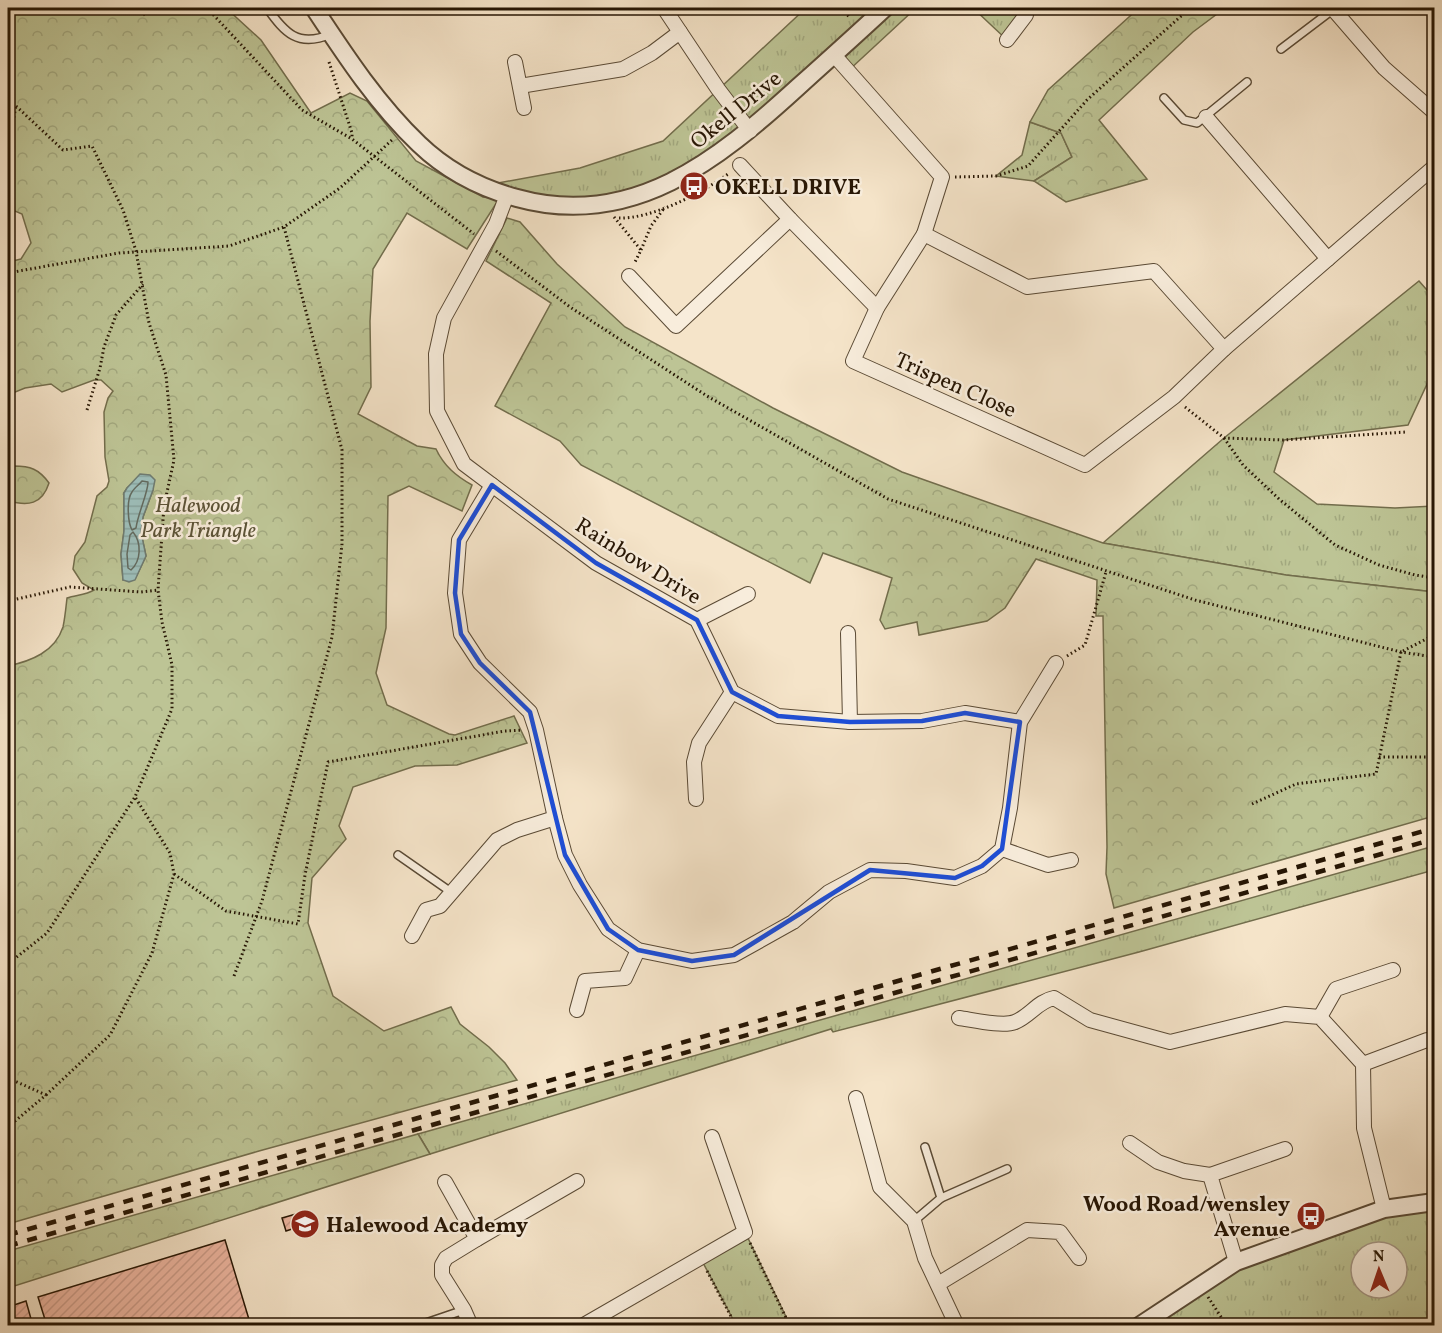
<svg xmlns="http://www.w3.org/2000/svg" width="1442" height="1333" font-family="Vollkorn,serif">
<defs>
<pattern id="grass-tufts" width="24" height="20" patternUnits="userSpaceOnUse" patternTransform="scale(1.5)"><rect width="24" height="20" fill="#bdc495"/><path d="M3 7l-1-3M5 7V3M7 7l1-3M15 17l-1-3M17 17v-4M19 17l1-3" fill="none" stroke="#a2a87f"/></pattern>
<pattern id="forest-crowns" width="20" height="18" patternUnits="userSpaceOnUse" patternTransform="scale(1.5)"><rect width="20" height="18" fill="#bdc495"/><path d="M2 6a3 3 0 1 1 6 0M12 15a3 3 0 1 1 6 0" fill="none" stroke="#a2a87f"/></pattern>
<pattern id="water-rules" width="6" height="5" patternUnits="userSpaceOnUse" patternTransform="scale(1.5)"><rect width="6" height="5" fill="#9dbeba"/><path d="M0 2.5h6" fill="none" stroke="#87a39e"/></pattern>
<pattern id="building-hatch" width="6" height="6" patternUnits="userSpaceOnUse" patternTransform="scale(1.5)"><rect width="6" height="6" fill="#eeb6a1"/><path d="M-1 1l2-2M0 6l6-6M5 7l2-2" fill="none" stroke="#cc9c89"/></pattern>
</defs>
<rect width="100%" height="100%" fill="#f5e4c9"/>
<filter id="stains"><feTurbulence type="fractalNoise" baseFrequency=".00333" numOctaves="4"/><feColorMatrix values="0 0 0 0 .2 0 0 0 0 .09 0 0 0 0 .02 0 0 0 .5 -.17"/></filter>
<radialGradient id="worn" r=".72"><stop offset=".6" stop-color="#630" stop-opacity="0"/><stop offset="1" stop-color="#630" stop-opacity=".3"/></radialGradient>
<!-- grass -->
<g fill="url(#grass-tufts)" stroke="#726d4c" stroke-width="1.5" fill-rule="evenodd">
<path d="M806 8H916L848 71 834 55 672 182 583 206 482 186 580 168 663 141Z"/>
<path d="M973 8H1019L1026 15 1007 40Z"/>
<path d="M1030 122 1061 133 1072 157 1034 181 996 176 1022 155Z"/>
<path d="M1419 281 1434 298V369L1408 425 1284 440 1274 472 1317 504 1395 508 1434 506V592L1286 575 1103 543 1224 438Z"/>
<path d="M1434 846V870L1139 952 833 1032 831 1029 430 1154 418 1134Z"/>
<path d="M1434 1202V1325L1139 1326 1223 1271 1314 1234ZM1361 1252H1397V1288H1361Z"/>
<path d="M745 1232 790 1325H736L701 1259Z"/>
</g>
<!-- forest -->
<g fill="url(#forest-crowns)" stroke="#726d4c" stroke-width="1.5" fill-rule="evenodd">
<path d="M8 8H226L261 40 311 113 350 93 367 101 416 161 483 197 499 199 467 249 407 213 373 269 370 321 371 387 358 414 417 446 436 449C444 466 456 476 472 485L462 511 409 486 388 496 386 628 376 673 387 705 449 734 455 735 514 716 527 743 457 765 415 766 353 787 339 826 346 839 312 878 308 923 333 996 384 1031 451 1007 460 1024 489 1047 505 1063 517 1080 259 1151 8 1224V666C31 661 55 652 63 627 65 618 66 607 67 598 76 595 86 595 94 590L82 583 73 569 75 556 85 542 97 496 107 487 109 481 105 457 104 412 108 398 113 391 101 380H94L62 392 51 384 25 388 8 395V262L21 259 31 243 22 214 8 208ZM134 482 153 490 143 517 141 533 146 556 135 579 123 580 121 554 124 531V493L127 488Z"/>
<path d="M1139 8H1225L1193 32 1099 120 1147 179 1066 202 1034 181 1072 157 1061 133 1030 122 1048 90Z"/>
<path d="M507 218 520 222 557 264 625 327 773 408 902 472 1103 543 1286 575 1434 592V816L1114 908 1106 874 1107 847 1103 616H1096L1097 580 1036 559 1005 608 987 621 919 635 917 622 885 629 880 620 892 578 823 553 810 583 581 465 560 441 495 406 551 303 486 261Z"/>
<path d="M14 466C30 466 39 469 49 483 42 505 28 506 8 501V469Z"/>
<path d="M418 1134 430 1154 8 1288V1251Z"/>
</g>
<!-- water -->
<path fill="url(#water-rules)" stroke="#6e7b71" stroke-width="1.5" d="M140 474 150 475 155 480 153 490 143 517 141 532 146 556 135 580 129 582 123 580 121 554 124 531V493L127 488Z"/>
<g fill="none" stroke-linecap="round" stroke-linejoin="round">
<!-- shore -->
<g stroke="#626a5f" stroke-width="1.5">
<path d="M142 481 148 482C148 493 138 513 136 528L132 530C128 523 126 500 132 492 134 488 139 485 142 481Z"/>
<path d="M133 532C142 543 141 561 131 570L128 568 127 554 130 535Z"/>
</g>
</g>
<!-- building -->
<g fill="url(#building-hatch)" stroke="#271604" stroke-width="1.5">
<path d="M303 1212 307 1224 286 1231 282 1218Z"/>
<path d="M225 1240 251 1326H47L38 1297Z"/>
<path d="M26 1301 33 1326H17L11 1306Z"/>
</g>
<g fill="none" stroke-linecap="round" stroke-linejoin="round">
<!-- service casing -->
<g stroke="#5a4a35" stroke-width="10">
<g id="service">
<path d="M267 8C285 33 298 48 331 34"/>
<path d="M1281 49 1335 8"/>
<path d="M1164 98 1184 120 1197 123 1247 82"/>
<path d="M398 855 451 892"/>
<path d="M941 1198 1007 1169"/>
<path d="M914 1221 941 1198 925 1147"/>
<path d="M417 1326 464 1310"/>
</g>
</g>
<!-- minor casing -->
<g stroke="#5a4a35" stroke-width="16">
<g id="minor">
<path d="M664 8 718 89 750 131"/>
<path d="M1333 9 1384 68 1434 112"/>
<path d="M1007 40 1026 15"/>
<path d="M834 55 942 177 924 234 877 308 853 361 1085 465 1174 397 1224 349 1434 167"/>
<path d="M515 62 524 108"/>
<path d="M520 86 623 69 652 53 680 32"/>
<path d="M1206 117 1328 259"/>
<path d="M740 165 790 219 877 308"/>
<path d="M507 195 496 224 444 318 436 354 437 411 464 464 596 563 697 620 732 692 778 716 850 722 922 721 965 713 1020 722"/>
<path d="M924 234 1027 287 1154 271 1224 349"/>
<path d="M629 276 676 326 790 219"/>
<path d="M492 485 459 540 455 593 461 634 480 663 530 712 536 730 555 818 565 855 580 885 608 929 638 950 692 961 734 955 793 922 829 892 870 870 906 871 955 878 982 866 1002 849 1010 808 1020 722 1056 663"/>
<path d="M697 620 748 594"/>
<path d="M848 633 850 722"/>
<path d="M696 799 694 762 699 743 732 692"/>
<path d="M1002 849 1048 865 1071 860"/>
<path d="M412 936 426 910 440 906 497 840 517 830 555 818"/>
<path d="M577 1010 585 981 625 978 638 950"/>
<path d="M1320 1017 1336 989 1393 970"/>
<path d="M959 1018C973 1020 1003 1027 1015 1022 1030 1016 1038 1001 1054 998L1090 1020 1170 1042 1285 1014 1320 1017 1363 1064 1364 1128 1384 1209"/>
<path d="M1363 1064 1427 1040H1434"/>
<path d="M856 1098 880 1187 914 1221 925 1258 957 1326"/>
<path d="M1130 1143 1158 1162 1184 1171 1210 1175"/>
<path d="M445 1182 477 1239"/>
<path d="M1236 1262 1210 1175 1285 1149"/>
<path d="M938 1284 1027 1230 1060 1232 1079 1258"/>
<path d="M471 1326 464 1310 442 1275V1265L446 1258 477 1239 577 1181"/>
<path d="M582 1326 745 1232 712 1137"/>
</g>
</g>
<!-- tertiary casing -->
<g stroke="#5a4a35" stroke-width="20">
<g id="tertiary">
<path d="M314 8C345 55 377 104 419 144 446 170 480 188 517 198 632 230 718 160 798 87 827 61 856 35 885 8"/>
<path d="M1139 1326 1236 1262 1384 1209 1434 1202"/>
</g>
</g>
<!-- path -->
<g stroke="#271604" stroke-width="3" stroke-dasharray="1.5 3" stroke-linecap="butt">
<path d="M207 8 302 110 352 139 474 234"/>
<path d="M842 8 850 18"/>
<path d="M143 15 152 8"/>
<path d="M329 62 352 133V139"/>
<path d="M8 102 16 106 63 150 92 146 123 210 136 251 149 323 166 375 174 460 164 506 158 590 162 622 172 665V709L135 797 47 933 8 964"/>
<path d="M9 144 16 106"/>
<path d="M955 177 996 176 1028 166 1087 100 1190 8"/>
<path d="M614 217 641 250 634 264"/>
<path d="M619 218C652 219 702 193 728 174"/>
<path d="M641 250 651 226 665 207"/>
<path d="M496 251 570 307 707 396 888 499 1195 600 1401 652 1434 657"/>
<path d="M8 265 9 273"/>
<path d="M8 273 119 253 229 246 284 227 340 188 392 140"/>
<path d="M1185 407 1224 438 1283 440 1406 432"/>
<path d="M87 410 100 368 104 347 116 315 143 284"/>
<path d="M1224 438 1243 465 1279 499 1335 545 1379 565 1415 575 1434 578"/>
<path d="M8 601 70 587 141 592 158 590"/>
<path d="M1403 651 1434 635"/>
<path d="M1067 656 1085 645 1106 572"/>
<path d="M1379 757H1434"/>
<path d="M1252 804 1296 784 1376 774 1401 652"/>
<path d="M174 874 226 911 298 924 305 875 328 762 505 731 523 730"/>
<path d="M234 976 262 901 332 637 342 544V450L284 227"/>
<path d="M8 1078 46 1095 8 1127"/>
<path d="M46 1095 110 1035 152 953 174 874 170 853 135 797"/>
<path d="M750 1243 790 1326"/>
<path d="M707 1271 736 1326"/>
<path d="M1208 1297 1227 1326"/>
</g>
<!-- service -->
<use href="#service" stroke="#f8eddc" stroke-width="7"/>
<!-- minor -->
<use href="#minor" stroke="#f8eddc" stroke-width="14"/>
<!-- tertiary -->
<use href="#tertiary" stroke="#f8eddc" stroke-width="16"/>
<!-- rail -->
<g stroke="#271604" stroke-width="4.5" stroke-dasharray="10 10" stroke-linecap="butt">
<path d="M8 1235 1434 828"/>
<path d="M8 1246 1434 839"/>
</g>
</g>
<!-- marked area -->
<path fill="none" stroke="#1d4ed8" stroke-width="4.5" stroke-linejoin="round" d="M492 485 596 563 697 620 732 692 778 716 850 722 922 721 965 713 1020 722 1002 849 982 866 955 878 870 870 734 955 692 961 638 950 608 929 565 855 530 712 480 663 461 634 455 593 459 540Z"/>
<!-- icons -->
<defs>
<g id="bus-disc" transform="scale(1.5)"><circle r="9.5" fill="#8f2418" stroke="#f8eddc"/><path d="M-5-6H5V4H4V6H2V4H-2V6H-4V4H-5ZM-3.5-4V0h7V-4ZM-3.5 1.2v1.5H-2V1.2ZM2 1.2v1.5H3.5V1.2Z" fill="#fff"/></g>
<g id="school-disc" transform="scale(1.5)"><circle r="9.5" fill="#8f2418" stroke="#f8eddc"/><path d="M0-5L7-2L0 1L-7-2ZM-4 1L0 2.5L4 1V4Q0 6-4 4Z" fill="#fff"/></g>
</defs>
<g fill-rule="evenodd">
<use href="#bus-disc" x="694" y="186"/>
<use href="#bus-disc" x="1311" y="1216"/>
<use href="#school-disc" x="305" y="1224"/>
</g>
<g text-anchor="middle" stroke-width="5" stroke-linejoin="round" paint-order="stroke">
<!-- street labels -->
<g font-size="22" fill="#271604" stroke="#f8eddc">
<text transform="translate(735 109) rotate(-39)" y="8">Okell Drive</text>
<text transform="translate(956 384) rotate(24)" y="8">Trispen Close</text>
<text transform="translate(639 560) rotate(32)" y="8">Rainbow Drive</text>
</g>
<!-- poi labels -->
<g font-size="22" font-weight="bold" fill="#271604" stroke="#f8eddc" text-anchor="start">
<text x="715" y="194">OKELL DRIVE</text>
<text x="1290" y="1211" text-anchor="end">Wood Road/wensley<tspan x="1290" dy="25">Avenue</tspan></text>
<text x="326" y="1232">Halewood Academy</text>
</g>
<!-- park labels -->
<g font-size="22" font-style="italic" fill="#5c5337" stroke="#f8eddc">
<text x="198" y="512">Halewood<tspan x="198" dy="25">Park Triangle</tspan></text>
</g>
</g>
<!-- margin -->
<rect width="1442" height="1333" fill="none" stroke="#f5e4c9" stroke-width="30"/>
<rect x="9" y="9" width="1424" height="1315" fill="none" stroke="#271604" stroke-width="3"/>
<rect x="15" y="15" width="1412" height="1303" fill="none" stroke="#271604" stroke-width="1.5"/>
<!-- north arrow -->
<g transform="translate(1379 1270) rotate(358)"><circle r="28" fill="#f8eddc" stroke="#a49786" stroke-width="1.5"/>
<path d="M0-4.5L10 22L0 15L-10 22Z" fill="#8f2418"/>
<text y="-9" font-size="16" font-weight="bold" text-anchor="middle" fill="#271604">N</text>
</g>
<rect width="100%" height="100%" filter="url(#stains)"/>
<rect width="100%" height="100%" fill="url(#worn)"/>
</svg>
